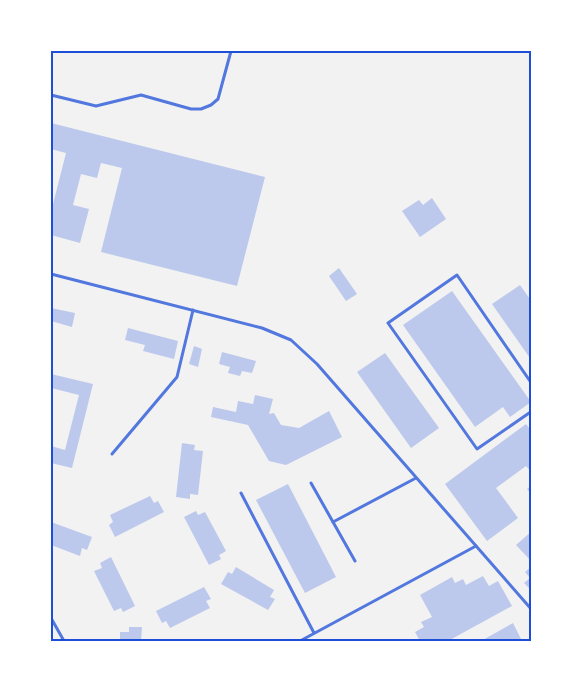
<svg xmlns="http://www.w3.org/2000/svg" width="583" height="692" font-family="'Sofia Sans Condensed',sans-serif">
<rect width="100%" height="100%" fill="#f2f2f2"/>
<!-- building -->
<g fill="#bdc9ec">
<path d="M51 123 265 177 237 286 101 252 122 168 101 163 97 178 81 174 73 205 89 209 80 243 51 235V212L66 153 51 149Z"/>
<path d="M432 198 446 219 420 237 402 211 419 200 423 205Z"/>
<path d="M339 268 357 294 346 301 329 276Z"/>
<path d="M520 285 532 302V361L492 304Z"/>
<path d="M452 291 531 402 510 417 503 407 475 427 403 325Z"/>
<path d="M51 308 75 313 72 327 51 321Z"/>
<path d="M128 328 178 341 174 359 143 351 145 345 125 340Z"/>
<path d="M194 346 202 349 198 367 189 364Z"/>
<path d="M222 352 256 361 252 373 242 371 240 376 228 373 230 367 219 364Z"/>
<path d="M385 353 439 428 411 448 357 372Z"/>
<path d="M51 374 93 384 72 468 51 463V446L65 450 79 395 51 388Z"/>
<path d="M255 395 273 399 269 414 274 413 281 425 299 428 329 411 342 437 286 465 269 461 248 425 211 417 213 407 236 412 238 401 253 404Z"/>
<path d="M526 424 532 432V473L526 466 496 488 518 518 487 541 445 484Z"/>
<path d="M182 443 195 445 194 450 203 451 198 495 190 494V499L176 497Z"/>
<path d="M288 484 336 577 305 593 256 500Z"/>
<path d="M532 485V495L527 489Z"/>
<path d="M150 496 154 503 158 501 164 512 115 537 109 525 113 522 110 515Z"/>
<path d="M196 511 198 515 205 512 226 551 219 555 221 559 209 565 184 517Z"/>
<path d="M51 522 92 537 87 550 82 548 80 556 51 545Z"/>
<path d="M532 531V562L516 545Z"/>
<path d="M111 557 135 606 123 612 121 608 114 611 94 571 102 568 100 563Z"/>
<path d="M532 566V591L524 583 530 578 525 572Z"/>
<path d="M236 567 274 590 270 597 275 599 268 610 221 584 228 572 232 574Z"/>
<path d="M483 576 489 586 498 581 512 606 448 641H420L415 632 424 627 421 622 432 617 420 595 452 577 455 583 463 579 466 585Z"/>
<path d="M204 587 211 599 206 601 210 608 170 628 166 621 162 623 156 611Z"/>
<path d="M513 623 522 641H481Z"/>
<path d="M129 627H142L141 641H120V632H129Z"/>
</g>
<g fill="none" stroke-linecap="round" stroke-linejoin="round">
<!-- service -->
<g stroke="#5277de" stroke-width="3">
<path d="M51 95 96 106 141 95 191 109H201L211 105 218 99 231 51"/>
<path d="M51 274 262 328 291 340 317 364 532 610"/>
<path d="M532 384 457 275 388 323 477 449 532 411"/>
<path d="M112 454 177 377 193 310"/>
<path d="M311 483 355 561"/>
<path d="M241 493 314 633"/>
<path d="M333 522 416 478"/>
<path d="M51 618 64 641"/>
<path d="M300 641 476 546"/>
</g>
</g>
<!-- border -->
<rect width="583" height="692" fill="none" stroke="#ffffff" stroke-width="105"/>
<rect x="52" y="52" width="478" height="588" fill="none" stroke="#1d4ed8" stroke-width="2"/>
</svg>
